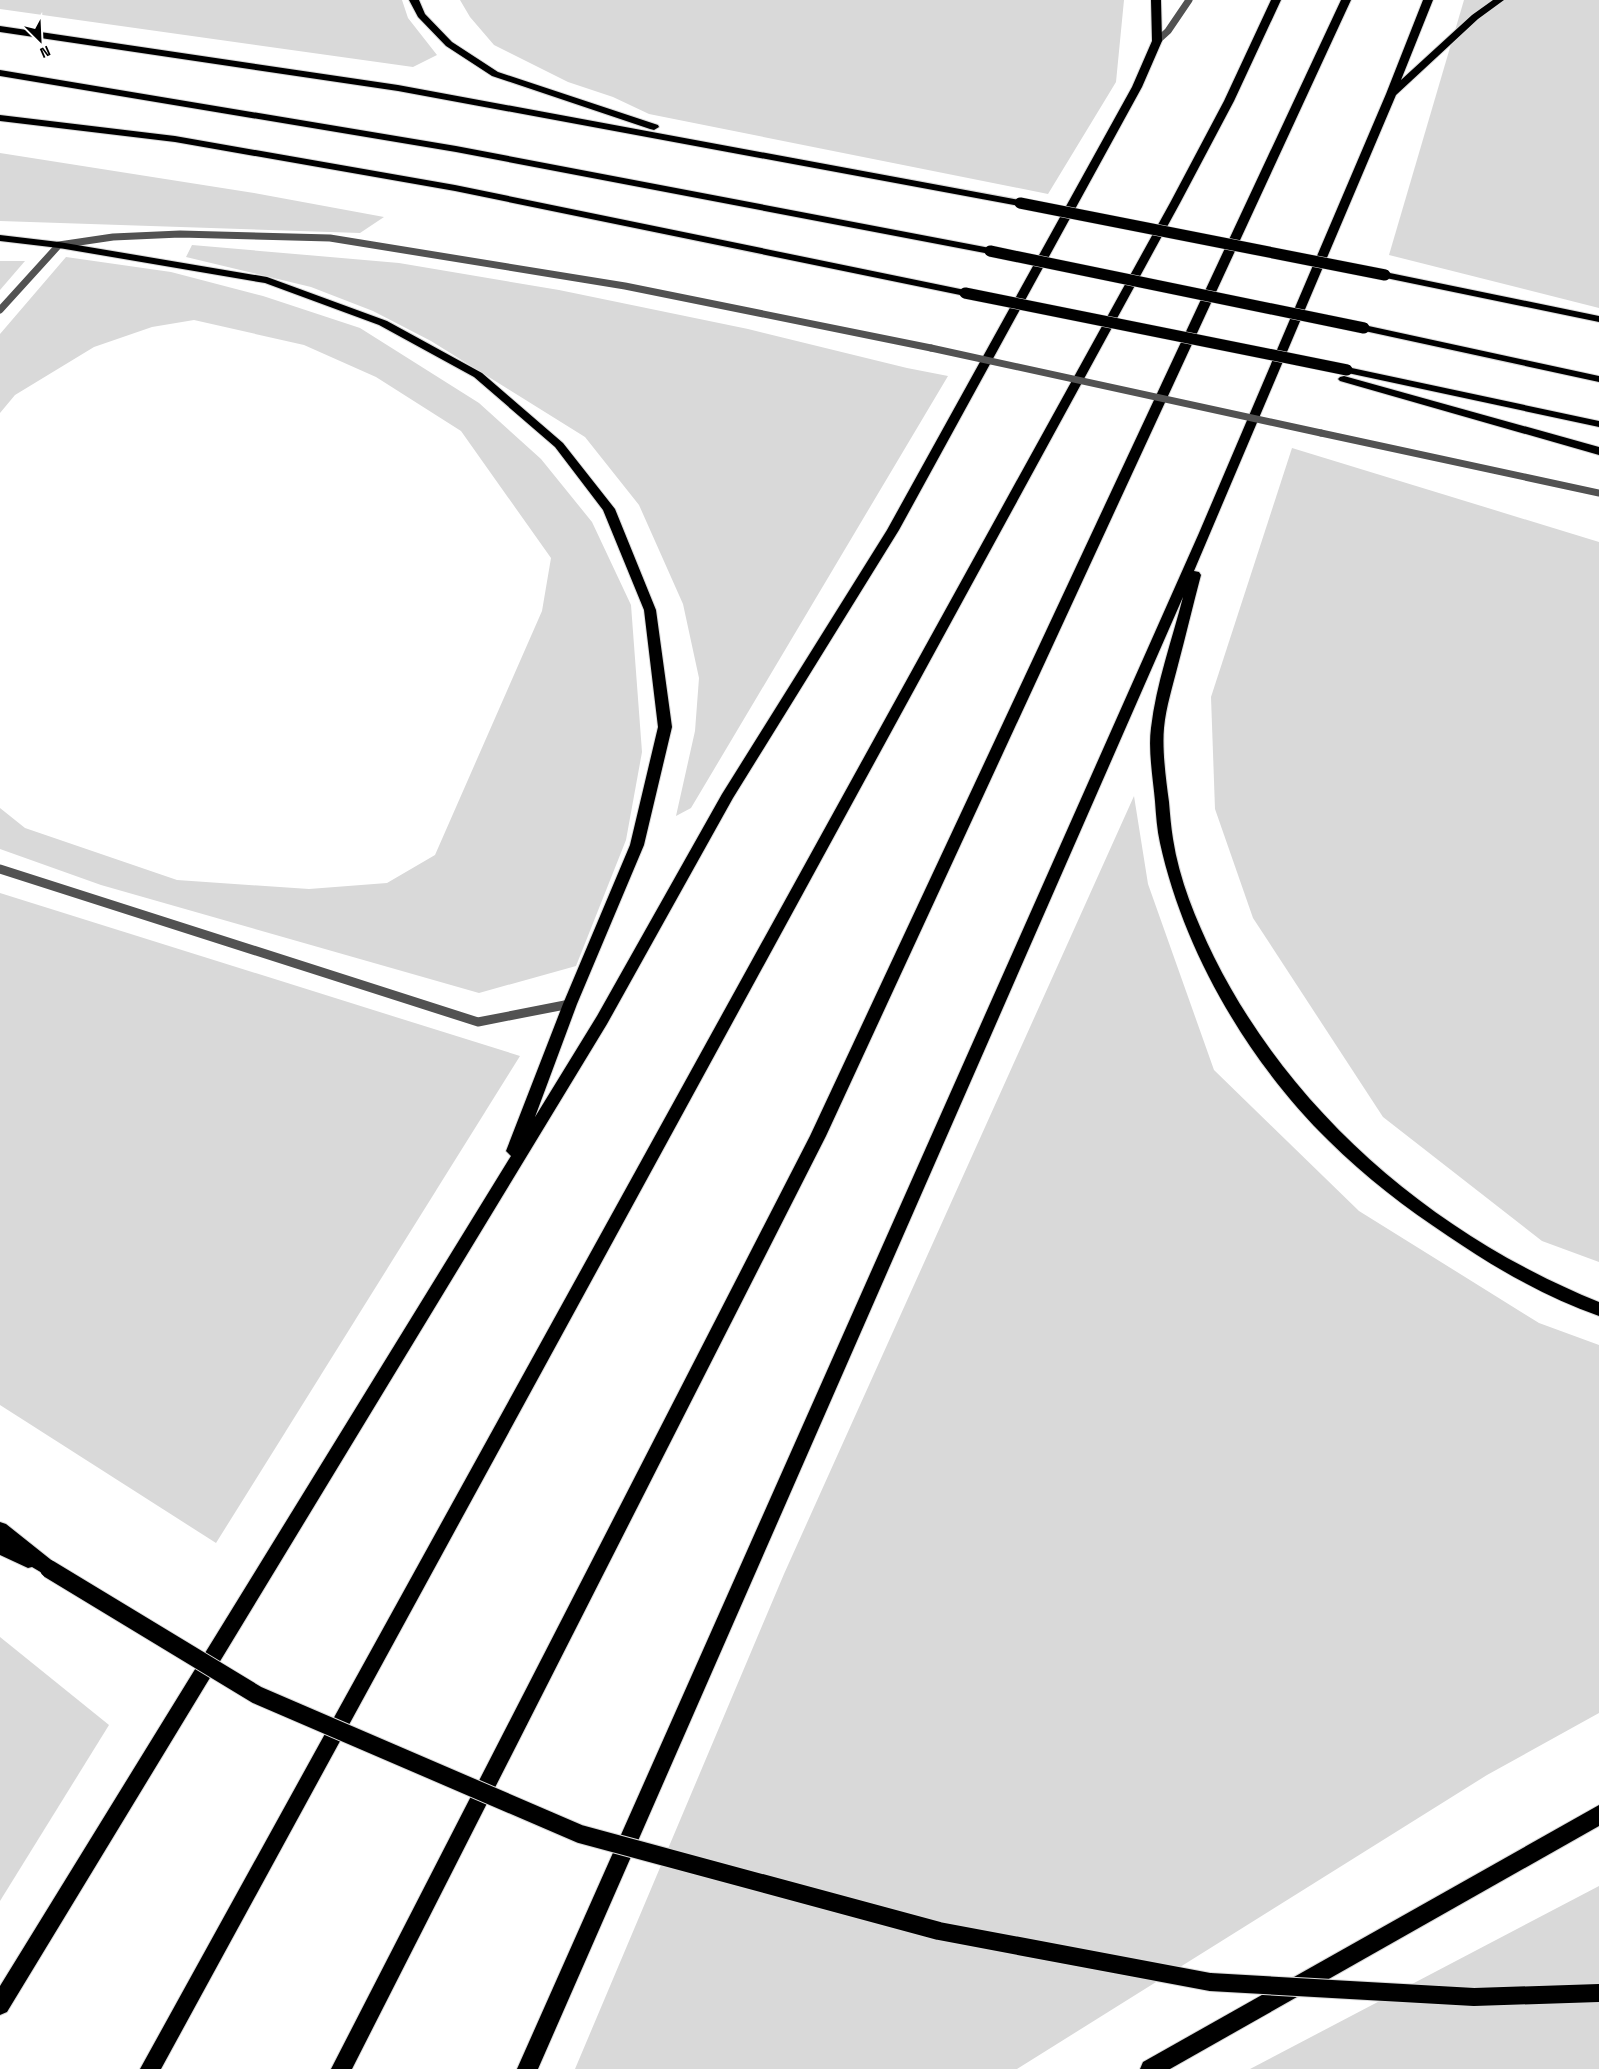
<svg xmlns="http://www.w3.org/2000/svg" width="1599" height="2069" font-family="'Space Grotesk',sans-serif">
<rect width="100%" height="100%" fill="#fff"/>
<!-- green -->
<g fill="#d9d9d9">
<path d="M0 0H402L408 18 437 55 413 67 0 9Z"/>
<path d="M460 0H1124L1116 82 1048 194 649 114 613 97 568 82 494 45 470 17Z"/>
<path d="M1464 0H1599V308L1389 255Z"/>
<path d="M0 153 254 193 384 217 360 233 0 221Z"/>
<path d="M192 245 399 263 559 290 748 329 907 368 948 376 691 808 676 816 695 731 699 678 683 604 639 505 585 437 431 341 373 311 311 287 186 257Z"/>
<path d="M66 257 171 272 263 296 360 328 479 403 541 459 592 522 631 605 642 752 626 840 576 966 479 993 101 885 0 849V808L25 828 177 880 309 889 387 883 435 855 542 611 551 558 461 431 376 377 304 345 194 320 152 327 94 347 15 395 0 413V334Z"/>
<path d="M0 261H25L0 290Z"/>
<path d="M1292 448 1599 542V1262L1542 1241 1383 1117 1253 918 1215 809 1211 697Z"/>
<path d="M1134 796 1148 884 1214 1070 1359 1211 1539 1323 1599 1345V1713L1487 1775 1017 2069H575L784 1574Z"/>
<path d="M0 893 520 1056 216 1543 0 1405Z"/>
<path d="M0 1637 109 1725 0 1901Z"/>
<path d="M1599 1886V2069H1250Z"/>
</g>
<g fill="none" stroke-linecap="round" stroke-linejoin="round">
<!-- motorway casing -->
<g stroke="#dbdbdb" stroke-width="2">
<g id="motorway">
<path d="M409 0H419L425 14 452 42 498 72 658 125 659 127 654 130 650 129 492 76 446 46 418 17Z"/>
<path d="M1151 0H1161L1162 41 1142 87 899 530 733 798 607 1024 7 2012 0 2015V1986L511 1156 506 1151 563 1004 630 845 658 727 644 610 603 510 555 447 474 377 379 325 265 283 59 248 0 241V235L59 242 267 277 387 321 482 373 563 443 615 509 656 610 672 727 644 845 577 1004 535 1117 597 1016 722 794 887 530 1132 87 1152 41Z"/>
<path d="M1271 0H1281L1234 101 1180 203 161 2069H140L1170 203 1224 101Z"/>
<path d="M1341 0H1351L826 1136 352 2069H331L810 1136Z"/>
<path d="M1423 0H1433L1401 80 1472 15 1493 0H1504L1478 19 1396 95 1194 571 1199 572 1201 575C1193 605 1186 635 1178 665 1173 685 1166 707 1164 728 1162 750 1166 780 1169 802 1170 814 1171 827 1173 839 1179 879 1196 920 1214 957 1293 1115 1436 1236 1599 1302V1316C1545 1297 1495 1268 1448 1236 1406 1208 1365 1177 1329 1141 1249 1063 1184 952 1160 843 1157 830 1156 815 1155 801 1153 779 1148 750 1151 728 1156 684 1172 640 1183 597L538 2069H517L1199 533 1386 94Z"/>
<path d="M0 26 398 85 1020 200 1025 203 1020 206 398 91 0 32Z"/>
<path d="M0 70 456 146 990 248 995 251 990 254 456 152 0 76Z"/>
<path d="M0 115 175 136 455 185 965 290 970 293 965 296 455 191 175 142 0 121Z"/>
<path d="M1385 272 1599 316V322L1381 277 1380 275Z"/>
<path d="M1364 325 1599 376V382L1360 330 1358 328Z"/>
<path d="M1347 367 1599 421V427L1343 372 1341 370Z"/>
<path d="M1344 376 1599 447V455L1340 381 1338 379 1340 377Z"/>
<path d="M0 1522 6 1524 55 1563 58 1569 55 1575 49 1577 32 1567 28 1568 0 1555Z"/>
<path d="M1599 1805V1826L1170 2069H1140L1143 2062Z"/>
</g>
</g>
<!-- service-far1 -->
<g stroke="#525252" stroke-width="7">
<path d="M1157 41 1168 31 1189 0"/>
<path d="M0 310 59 245 113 237 180 234 330 238 625 286 931 348"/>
<path d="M1321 433 1599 493"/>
</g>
<!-- service -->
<path stroke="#525252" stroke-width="9" d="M0 869 478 1022 570 1004"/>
<!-- motorway -->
<use href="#motorway" fill="#000" fill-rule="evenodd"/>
<!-- motorway-bridge-far1 casing -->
<g stroke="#dbdbdb" stroke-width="12" stroke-linecap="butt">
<g id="motorway-bridge-far1">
<path d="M1020 203 1385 275"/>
<path d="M990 251 1364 328"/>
<path d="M965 293 1347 370"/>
</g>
</g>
<!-- motorway-bridge casing -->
<g stroke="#dbdbdb" stroke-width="20" stroke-linecap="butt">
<path id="motorway-bridge" d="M49 1569 257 1695 580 1834 939 1931 1210 1982 1474 1997 1599 1993"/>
</g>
<!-- service-bridge -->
<path stroke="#525252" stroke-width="7" d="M931 348 1321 433"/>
<!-- motorway-bridge-far1 -->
<use href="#motorway-bridge-far1" stroke="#000" stroke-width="11"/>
<!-- motorway-bridge -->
<use href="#motorway-bridge" stroke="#000" stroke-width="18"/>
</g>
<!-- north arrow -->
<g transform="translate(40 40) rotate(156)" stroke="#ffffff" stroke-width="4" paint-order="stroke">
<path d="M0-4L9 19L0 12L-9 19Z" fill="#000000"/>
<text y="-8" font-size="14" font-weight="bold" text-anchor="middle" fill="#000000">N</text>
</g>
</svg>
